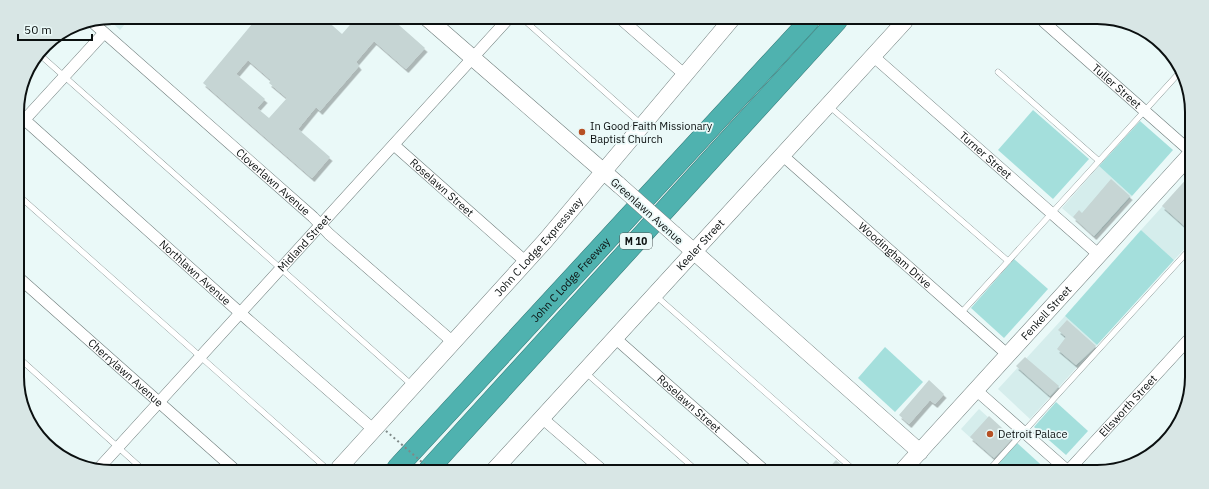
<svg xmlns="http://www.w3.org/2000/svg" width="1209" height="489" font-family="'IBM Plex Sans',sans-serif">
<defs>
<filter id="shadow"><feDropShadow dx="2.5" dy="4" stdDeviation="0" flood-color="#0004"/></filter>
</defs>
<rect width="100%" height="100%" fill="#eaf9f8"/>
<!-- built -->
<g fill="#d5edec">
<path d="M112 17H131L120 30 107 18Z"/>
<path d="M1099 166 1132 196 1095 237 1062 208Z"/>
<path d="M1190 176 1189 244 1174 260 1141 230Z"/>
<path d="M1065 316 1097 345 1030 419 998 389Z"/>
<path d="M979 409 1012 439 994 459 961 429Z"/>
</g>
<!-- green -->
<g fill="#a4dfdc">
<path d="M1033 110 1089 159 1053 199 998 150Z"/>
<path d="M1140 121 1173 150 1132 196 1099 166Z"/>
<path d="M1141 230 1174 260 1097 345 1065 316Z"/>
<path d="M1014 259 1048 289 1004 338 971 308Z"/>
<path d="M885 347 923 382 895 412 858 378Z"/>
<path d="M1056 402 1088 431 1066 455 1034 427Z"/>
<path d="M1016 442 1049 472 989 471Z"/>
</g>
<!-- building -->
<g fill="#c6d5d4" fill-rule="evenodd" filter="url(#shadow)">
<path d="M257 18H324L342 34 356 18H391L425 48 406 69 374 41 356 62 359 66 320 111 316 107 298 129 330 157 312 178 203 83ZM248 60 271 80 269 83 287 98 269 118 257 108 265 99 236 74Z"/>
<path d="M1190 175V211L1189 230 1162 206Z"/>
<path d="M1111 179 1130 196 1094 236 1073 217 1079 210 1082 213Z"/>
<path d="M1067 320 1096 346 1076 365 1057 349 1066 337 1058 330Z"/>
<path d="M1025 357 1059 386 1050 396 1016 366Z"/>
<path d="M929 380 944 394 935 404 930 400 909 424 899 415Z"/>
<path d="M989 416 1013 438 994 458 970 437Z"/>
<path d="M836 460 848 471 827 470Z"/>
</g>
<g fill="none" stroke-linecap="round" stroke-linejoin="round">
<!-- lane casing -->
<g stroke="#6e7c7b" stroke-width="6">
<g id="lane">
<path d="M523 19 641 124"/>
<path d="M39 54 413 386"/>
<path d="M998 72 1099 161"/>
<path d="M829 106 1008 261"/>
<path d="M18 195 326 468"/>
<path d="M656 296 855 471"/>
<path d="M961 313 1179 73"/>
<path d="M19 358 140 467"/>
<path d="M585 372 696 470"/>
<path d="M988 471 1189 250"/>
</g>
</g>
<!-- street casing -->
<g stroke="#6e7c7b" stroke-width="12">
<g id="street">
<path d="M622 20 685 75"/>
<path id="s1" d="M91 21 313 217 329 234 454 343"/>
<path id="s2" d="M1044 22 1190 151"/>
<path id="s3" d="M873 56 1099 255"/>
<path id="s4" d="M17 113 247 319 374 430"/>
<path d="M17 128 104 33"/>
<path id="s5" d="M394 145 526 262"/>
<path id="s6" d="M782 155 1008 355"/>
<path id="s7" d="M18 277 233 468"/>
<path id="s8" d="M615 338 764 470"/>
<path d="M976 390 1069 472"/>
<path d="M542 418 601 469"/>
<path id="s9" d="M100 467 508 19"/>
<path id="s10" d="M1067 472 1188 340"/>
</g>
</g>
<!-- secondary casing -->
<g stroke="#6e7c7b" stroke-width="17">
<g id="secondary">
<path d="M428 19 619 185"/>
<path d="M674 234 920 452"/>
<path id="s11" d="M339 468 545 241 731 20"/>
<path id="s12" d="M495 469 905 21"/>
<path id="s13" d="M902 471 1190 155"/>
</g>
</g>
<!-- highway casing -->
<g stroke="#377977" stroke-width="21">
<g id="highway">
<path id="s14" d="M397 468 809 21"/>
<path d="M429 469 837 21"/>
</g>
</g>
<!-- lane -->
<use href="#lane" stroke="#fff" stroke-width="5.5"/>
<!-- street -->
<use href="#street" stroke="#fff" stroke-width="11"/>
<!-- secondary -->
<use href="#secondary" stroke="#fff" stroke-width="16"/>
<!-- highway -->
<use href="#highway" stroke="#4fb2af" stroke-width="20"/>
<!-- secondary-bridge casing -->
<g stroke="#6e7c7b" stroke-width="17" stroke-linecap="butt">
<path id="secondary-bridge" d="M619 185 674 234"/>
</g>
<!-- path-bridge -->
<path stroke="#7f8988" stroke-width="2" stroke-dasharray="2 3" stroke-linecap="butt" d="M386 431 430 469"/>
<!-- secondary-bridge -->
<use href="#secondary-bridge" stroke="#fff" stroke-width="16"/>
</g>
<!-- markers -->
<g fill="#b65024" stroke="#eaf9f8" stroke-width="1.5">
<circle cx="582" cy="132" r="4"/>
<circle cx="990" cy="434" r="4"/>
</g>
<g text-anchor="middle" stroke-width="3.5" stroke-linejoin="round" paint-order="stroke">
<!-- shield labels -->
<rect fill="#eaf9f8" stroke="#4e5656" stroke-width="1" x="620" y="233" width="32" height="16" rx="3"/>
<g font-size="10" font-weight="bold" fill="#0b1010">
<text x="636" y="245">M 10</text>
</g>
<!-- street labels -->
<g font-size="11" fill="#0b1010" stroke="#eaf9f8">
<text dy="4" stroke="none"><textPath href="#s2" startOffset="97">Tuller Street</textPath></text>
<text dy="4" stroke="none"><textPath href="#s3" startOffset="150">Turner Street</textPath></text>
<text dy="4" stroke="none"><textPath href="#s1" startOffset="243">Cloverlawn Avenue</textPath></text>
<text dy="4" stroke="none"><textPath href="#s5" startOffset="64">Roselawn Street</textPath></text>
<text transform="translate(647 211) rotate(42)" y="4">Greenlawn Avenue</text>
<text dy="4" stroke="none"><textPath href="#s9" startOffset="303">Midland Street</textPath></text>
<text dy="4" stroke="none"><textPath href="#s12" startOffset="304">Keeler Street</textPath></text>
<text dy="4" stroke="none"><textPath href="#s11" startOffset="298">John C Lodge Expressway</textPath></text>
<text dy="4" stroke="none"><textPath href="#s6" startOffset="151">Woodingham Drive</textPath></text>
<text dy="4" stroke="none"><textPath href="#s4" startOffset="239">Northlawn Avenue</textPath></text>
<text dy="4" stroke="none"><textPath href="#s14" startOffset="256">John C Lodge Freeway</textPath></text>
<text dy="4" stroke="none"><textPath href="#s13" startOffset="214">Fenkell Street</textPath></text>
<text dy="4" stroke="none"><textPath href="#s7" startOffset="144">Cherrylawn Avenue</textPath></text>
<text dy="4" stroke="none"><textPath href="#s8" startOffset="99">Roselawn Street</textPath></text>
<text dy="4" stroke="none"><textPath href="#s10" startOffset="90">Ellsworth Street</textPath></text>
</g>
<!-- poi labels -->
<g font-size="11" fill="#0b1010" stroke="#eaf9f8" text-anchor="start">
<text x="590" y="130">In Good Faith Missionary<tspan x="590" dy="13">Baptist Church</tspan></text>
<text x="998" y="438">Detroit Palace</text>
</g>
</g>
<!-- crop -->
<path d="M0 0H1209V489H0ZM112 24H1097A88 88 0 0 1 1185 112V377A88 88 0 0 1 1097 465H112A88 88 0 0 1 24 377V112A88 88 0 0 1 112 24Z" fill="#d8e6e5" fill-rule="evenodd"/>
<path fill="none" stroke="#0b1010" stroke-width="2" d="M112 24H1097A88 88 0 0 1 1185 112V377A88 88 0 0 1 1097 465H112A88 88 0 0 1 24 377V112A88 88 0 0 1 112 24Z"/>
<!-- scale -->
<path d="M18 34v6h74v-6" fill="none" stroke="#0b1010" stroke-width="2"/>
<text x="24" y="34" font-size="12" fill="#0b1010" stroke="#eaf9f8" stroke-width="3" paint-order="stroke">50 m</text>
</svg>
